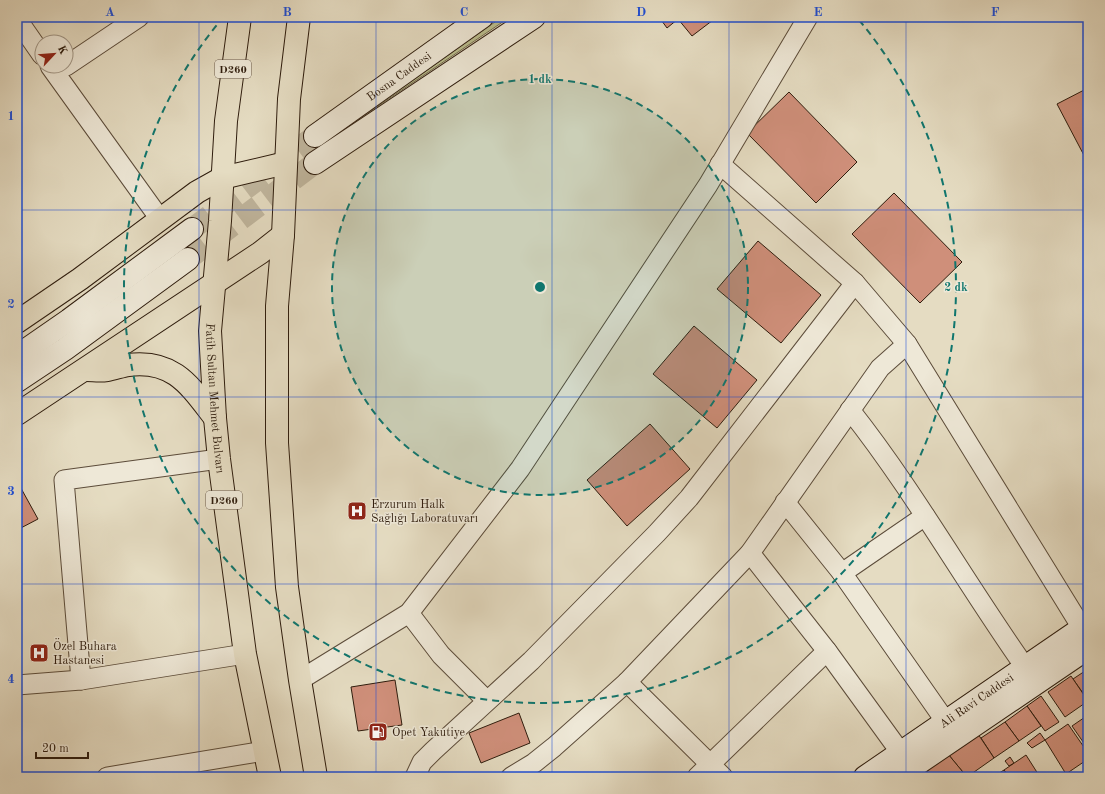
<svg xmlns="http://www.w3.org/2000/svg" width="1105" height="794" font-family="'Old Standard TT',serif">
<rect width="100%" height="100%" fill="#e5dcc2"/>
<filter id="stains"><feTurbulence type="fractalNoise" baseFrequency=".005" numOctaves="4"/><feColorMatrix values="0 0 0 0 .2 0 0 0 0 .09 0 0 0 0 .02 0 0 0 .5 -.17"/></filter>
<radialGradient id="worn" r=".72"><stop offset=".6" stop-color="#630" stop-opacity="0"/><stop offset="1" stop-color="#630" stop-opacity=".3"/></radialGradient>
<!-- green -->
<path fill="#bbbe8e" stroke="#746d4e" d="M502 17H510L329 139Z"/>
<!-- building -->
<g fill="#cf8f7a" stroke="#2e1c0d">
<path d="M659 17H717L692 36 678 19 667 28Z"/>
<path d="M1088 88V163L1057 104Z"/>
<path d="M789 92 857 162 816 203 747 133Z"/>
<path d="M894 193 962 262 920 303 852 234Z"/>
<path d="M758 241 821 295 781 343 717 289Z"/>
<path d="M694 326 757 380 717 428 653 374Z"/>
<path d="M650 424 690 469 627 526 587 480Z"/>
<path d="M17 481 38 519 17 530Z"/>
<path d="M1088 669V700L1073 679Z"/>
<path d="M1071 676 1088 701 1065 717 1048 692Z"/>
<path d="M395 680 402 725 358 731 351 687Z"/>
<path d="M1041 696 1059 722 1045 731 1027 706Z"/>
<path d="M1027 706 1041 726 1019 741 1005 722Z"/>
<path d="M519 713 530 743 481 763 469 733Z"/>
<path d="M1088 715V749L1072 726Z"/>
<path d="M1005 722 1019 741 994 758 981 738Z"/>
<path d="M1068 724 1088 753V759L1066 774 1045 740Z"/>
<path d="M1040 733 1045 740 1032 748 1027 743Z"/>
<path d="M978 734 994 758 967 777 948 754Z"/>
<path d="M948 754 967 777H931L927 771Z"/>
<path d="M1026 755 1040 777H1009L1004 770Z"/>
<path d="M1010 757 1014 763 1009 766 1005 761Z"/>
<path d="M1004 770 1009 777H993Z"/>
</g>
<g fill="none" stroke-linecap="round" stroke-linejoin="round">
<!-- secondary-tunnel -->
<g stroke="#c0b69e" stroke-width="22" stroke-dasharray="22 11" stroke-linecap="butt">
<path d="M192 229 315 136"/>
<path d="M188 259 315 163"/>
</g>
<!-- street casing -->
<g stroke="#5c4c3a" stroke-width="21">
<g id="street">
<path d="M17 19 42 55"/>
<path d="M50 66 160 219"/>
<path d="M66 66 139 17"/>
<path d="M720 164 855 283 907 344 1082 628"/>
<path d="M850 410C914 491 965 582 1025 667"/>
<path d="M219 459 64 480 81 680 245 654"/>
<path d="M785 502 842 573 946 722"/>
<path d="M750 553 827 651 901 753"/>
<path d="M842 573 925 516"/>
<path d="M409 613 441 655 486 700"/>
<path d="M300 680 409 613 520 469 708 185 808 17"/>
<path d="M627 682 723 777"/>
<path d="M17 685 81 680"/>
<path d="M107 777 264 751"/>
<path d="M415 777 422 762 433 751 531 661 657 533 689 498 855 283"/>
<path d="M511 777 534 763 554 747 627 682 750 553 880 368 907 344"/>
<path d="M697 777 827 651"/>
</g>
</g>
<!-- secondary casing -->
<g stroke="#2e1c0d" stroke-width="24">
<g id="secondary">
<path id="s1" d="M315 136 482 17"/>
<path d="M315 163 534 17"/>
<path d="M17 356 69 320 192 229"/>
<path d="M17 381 65 349 188 259"/>
<path id="s2" d="M865 777 1088 624"/>
<path d="M898 777 1088 648"/>
</g>
</g>
<!-- highway casing -->
<g stroke="#2e1c0d" stroke-width="24">
<g id="highway">
<path id="s3" d="M240 17 226 121 220 221 210 331 215 418 219 459 245 654 270 777"/>
<path d="M299 17 289 99 283 235 277 306V443L287 587 300 680 316 777"/>
<path d="M17 322 80 279 197 192 222 178 286 163"/>
<path d="M86 370C93 370 100 371 107 370 114 369 121 366 128 365 174 359 190 386 215 418"/>
<path d="M17 414 260 253 283 235"/>
</g>
</g>
<!-- street -->
<use href="#street" stroke="#eee8d7" stroke-width="19"/>
<!-- secondary -->
<use href="#secondary" stroke="#eee8d7" stroke-width="22"/>
<!-- highway -->
<use href="#highway" stroke="#e5dcc2" stroke-width="22"/>
</g>
<!-- grid -->
<path fill="none" stroke="#1d4ed8" stroke-width="1" stroke-opacity="0.55" d="M199 17V777M376 17V777M552 17V777M729 17V777M906 17V777M17 210H1088M17 397H1088M17 584H1088"/>
<!-- distance rings -->
<circle cx="540" cy="287" r="208" fill="#0f766e" fill-opacity=".12"/>
<g fill="none" stroke="#0f766e" stroke-width="2" stroke-dasharray="7 5">
<circle cx="540" cy="287" r="208"/>
<path d="M859 20A416 416 0 1 1 221 20"/>
</g>
<!-- icons -->
<defs>
<g id="hospital-square" transform="scale(1)"><rect x="-9" y="-9" width="18" height="18" rx="4" fill="#8f2418" stroke="#eee8d7"/><path d="M-5-5h3v3.5h4V-5h3V5h-3V1.5h-4V5h-3Z" fill="#fff"/></g>
<g id="fuel-square" transform="scale(1)"><rect x="-9" y="-9" width="18" height="18" rx="4" fill="#8f2418" stroke="#eee8d7"/><path d="M-5.5-6h7V0h2V4h1.3V-2.5L3-4.5l.8-.8L6-3V5H2.5V1h-1V6h-7ZM-4.2-4.7v3.2H.2V-4.7Z" fill="#fff"/></g>
</defs>
<g fill-rule="evenodd">
<use href="#hospital-square" x="357" y="511"/>
<use href="#hospital-square" x="39" y="653"/>
<use href="#fuel-square" x="378" y="732"/>
</g>
<g text-anchor="middle" stroke-width="3" stroke-linejoin="round" paint-order="stroke">
<!-- shield labels -->
<g fill="#eee8d7" stroke="#68594a" stroke-width="1">
<rect x="215" y="60" width="36" height="18" rx="3"/>
<rect x="206" y="491" width="36" height="18" rx="3"/>
</g>
<g font-size="11" font-weight="bold" fill="#2e1c0d">
<text x="233" y="73">D260</text>
<text x="224" y="504">D260</text>
</g>
<!-- street labels -->
<g font-size="12" fill="#2e1c0d" stroke="#eee8d7">
<text dy="4" stroke="none"><textPath href="#s1" startOffset="103">Bosna Caddesi</textPath></text>
<text dy="4" stroke="none"><textPath href="#s3" startOffset="383">Fatih Sultan Mehmet Bulvarı</textPath></text>
<text dy="4" stroke="none"><textPath href="#s2" startOffset="135">Ali Ravi Caddesi</textPath></text>
</g>
<!-- poi labels -->
<g font-size="12" fill="#2e1c0d" stroke="#eee8d7" text-anchor="start">
<text x="371" y="508">Erzurum Halk<tspan x="371" dy="14">Sağlığı Laboratuvarı</tspan></text>
<text x="53" y="650">Özel Buhara<tspan x="53" dy="14">Hastanesi</tspan></text>
<text x="392" y="736">Opet Yakutiye</text>
</g>
</g>
<circle cx="540" cy="287" r="6" fill="#0f766e" stroke="#eee8d7" stroke-width="2"/>
<g font-size="12" text-anchor="middle" font-weight="bold" fill="#0f766e" stroke="#eee8d7" stroke-width="3" stroke-linejoin="round" paint-order="stroke">
<text x="540" y="83">1 dk</text>
<text x="956" y="291">2 dk</text>
</g>
<!-- margin -->
<rect width="1105" height="794" fill="none" stroke="#e5dcc2" stroke-width="44"/>
<!-- north arrow -->
<g transform="translate(54 54) rotate(64)"><circle r="19" fill="#eee8d7" stroke="#a19686"/>
<path d="M0-3L7 15L0 10L-7 15Z" fill="#8f2418"/>
<text y="-6" font-size="11" font-weight="bold" text-anchor="middle" fill="#2e1c0d">K</text>
</g>
<!-- scale -->
<path d="M36 752v6h52v-6" fill="none" stroke="#2e1c0d" stroke-width="2"/>
<text x="42" y="752" font-size="12" fill="#2e1c0d" stroke="#eee8d7" stroke-width="3" paint-order="stroke">20 m</text>
<rect x="22" y="22" width="1061" height="750" fill="none" stroke="#1d4ed8" stroke-width="1.5"/>
<g font-size="13" text-anchor="middle" font-weight="bold" fill="#1d4ed8">
<text x="110" y="16">A</text>
<text x="287" y="16">B</text>
<text x="464" y="16">C</text>
<text x="641" y="16">D</text>
<text x="818" y="16">E</text>
<text x="995" y="16">F</text>
<text x="11" y="120">1</text>
<text x="11" y="308">2</text>
<text x="11" y="495">3</text>
<text x="11" y="683">4</text>
</g>
<rect width="100%" height="100%" filter="url(#stains)"/>
<rect width="100%" height="100%" fill="url(#worn)"/>
</svg>
